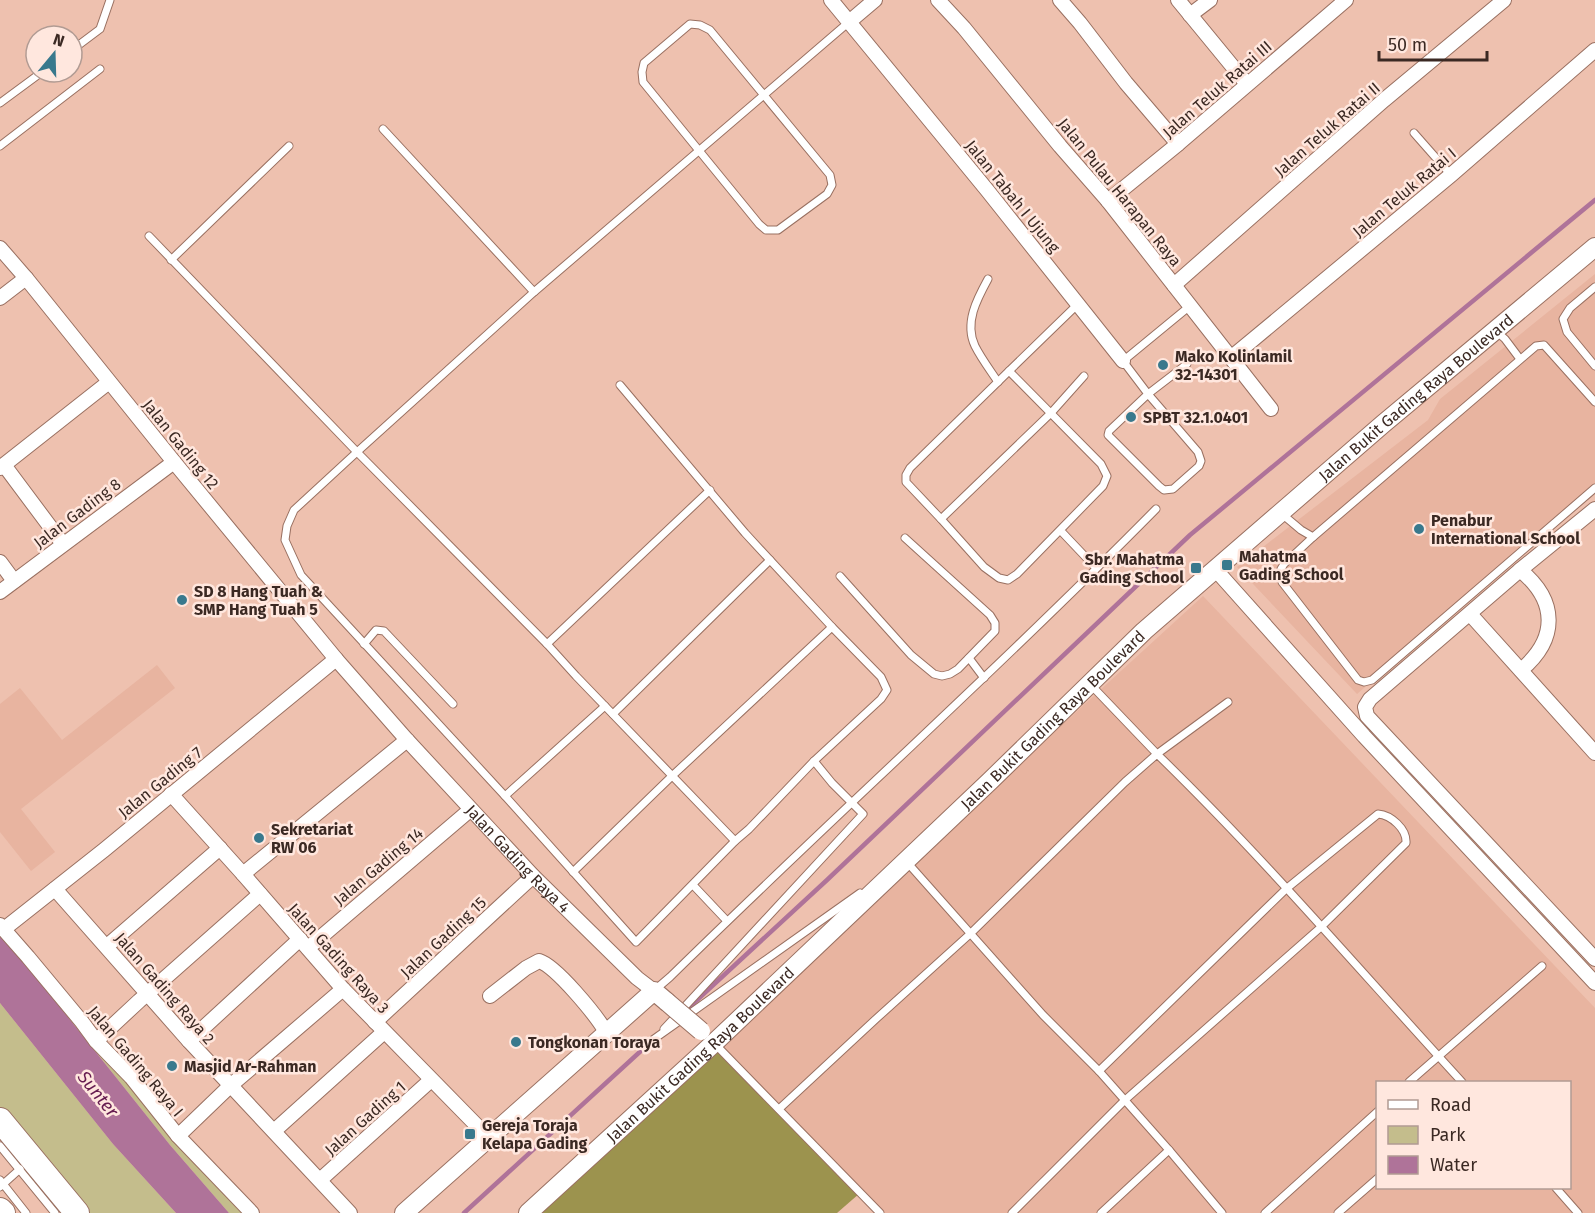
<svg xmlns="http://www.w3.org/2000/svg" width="1595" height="1213" font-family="'Fira Sans',sans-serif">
<rect width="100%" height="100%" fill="#eec1af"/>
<!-- built -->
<g fill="#e8b4a0" fill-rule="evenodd">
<path d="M1595 274V490L1357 694 1237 567 1428 420 1440 399Z"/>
<path d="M1203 596 1595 1008V1213H880L714 1043ZM1378 1082H1570V1188H1378Z"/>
<path d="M157 665 175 688 21 809 55 852 31 871 0 832V704L20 688 62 740Z"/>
</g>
<!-- green -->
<g fill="#c4bd8c">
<path d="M0 932 250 1213H229L170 1145Z"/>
<path d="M0 1003 113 1144 176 1213H81L0 1114Z"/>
</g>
<!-- forest -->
<path fill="#9c934e" d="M714 1043 860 1193 837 1213H529Z"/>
<!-- water -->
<path fill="#af7399" d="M0 932 170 1145 229 1213H176L113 1144 0 1003Z"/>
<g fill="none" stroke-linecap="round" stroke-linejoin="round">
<!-- stream -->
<g stroke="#af7399" stroke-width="4.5">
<path d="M684 1012 827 880 1190 535 1595 200"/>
<path d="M464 1213 655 1038"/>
</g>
<!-- service casing -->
<g stroke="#997061" stroke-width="9">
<g id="service">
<path d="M690 24 700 25 710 30 830 175 832 185 827 194 778 230H766L759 224 643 82 642 72 644 63Z"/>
<path d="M72 50 100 29 110 0"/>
<path d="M0 103 42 72"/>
<path d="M383 129 534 292"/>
<path d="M1414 133 1451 175"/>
<path d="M0 146 100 69"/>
<path d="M149 236 357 452 547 644 576 676 735 841"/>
<path d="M171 260 289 146"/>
<path d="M988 279C977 299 964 323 975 346 981 358 990 370 998 382"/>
<path d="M1595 287 1570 308 1563 319 1567 332 1595 366"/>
<path d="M1185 310 1123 361 1148 394 1198 452 1201 461 1199 466 1173 489 1164 490 1159 486 1108 435 1109 431 1148 394 1187 364"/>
<path d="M1496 331 1505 339 1520 359"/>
<path d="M1009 371 1078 304"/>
<path d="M620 385 745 533 832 627 881 677 887 690 881 699 814 761 749 829 735 841 636 942 505 796 301 575 285 540 287 526 294 510 357 452 534 292 849 22"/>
<path d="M1282 514 1301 530 1313 537 1536 346 1544 345 1595 402"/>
<path d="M941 519 1051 413 1084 376"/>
<path d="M1060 530 1103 486 1107 476 1101 464 1009 371 910 468 906 475V482L941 519 984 567 999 578 1008 580 1017 574 1060 530 1096 568"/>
<path d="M1313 537 1284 564 1281 569 1282 582 1358 680 1364 682 1372 680 1595 488"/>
<path d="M840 576 911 655 934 674 942 676 950 674 958 669 995 631V623L990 615 905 538"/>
<path d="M364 644 376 630 384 631 453 704"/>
<path d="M547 644 710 490"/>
<path d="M969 658 984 678"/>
<path d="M1090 684 1157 754 1228 702"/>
<path d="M613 714 770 560"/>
<path d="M505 796 605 706"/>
<path d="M906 861 1043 1015 1099 1071 1169 1150 1222 1213"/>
<path d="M573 872 672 776 832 627"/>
<path d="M693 885 727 921"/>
<path d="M656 989 670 977C830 820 998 669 1156 509"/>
<path d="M664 1029 863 814 832 783 814 761"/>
<path d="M654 1039 860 893"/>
<path d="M714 1043 880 1213"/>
<path d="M1409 1082 1542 966"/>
<path d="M779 1109 877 1018 970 934 1125 782 1157 754C1264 858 1361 972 1462 1082"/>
<path d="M0 1146 55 1213"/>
<path d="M0 1180 26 1213"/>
<path d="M0 1187 20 1169"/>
<path d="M1556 1188 1578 1213"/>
<path d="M1012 1213 1125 1100 1321 927 1406 843C1407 829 1391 815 1378 814L1286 889 1099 1071"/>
<path d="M1101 1213 1169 1150"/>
<path d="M1265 1213 1378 1111"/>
<path d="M1338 1213 1378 1178"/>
</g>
</g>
<!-- minor casing -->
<g stroke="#997061" stroke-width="16">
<g id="minor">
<path d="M831 0 987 190 1123 361"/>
<path d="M938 0 964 28 1060 146 1108 201 1271 409"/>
<path d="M1060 0 1080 23 1126 83 1178 144"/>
<path d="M1178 0 1247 84"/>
<path d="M1190 15 1210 0"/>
<path d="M849 22 875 0"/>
<path d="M1108 201 1178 144 1346 0"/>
<path id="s1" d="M0 248 26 278 174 462 336 659 407 740 533 876 637 978 654 991"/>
<path d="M1174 285 1384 100 1504 0"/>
<path d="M0 298 26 278"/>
<path d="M1232 357 1451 175 1595 50"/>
<path d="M4 465 63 544"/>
<path d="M0 468 109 382"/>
<path d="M1595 509 1520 570 1370 699 1365 707 1367 716 1595 959"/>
<path d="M0 562 14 581"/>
<path d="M1215 569 1364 736 1595 983"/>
<path d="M1520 570C1558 601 1558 639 1521 670"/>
<path d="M0 592 174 462"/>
<path d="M1470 614 1595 753"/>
<path d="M171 794 243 874 343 989 489 1138"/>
<path d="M243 874 407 740"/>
<path d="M55 889 189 1041 350 1213"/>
<path d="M0 925 28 957 82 1022 96 1041 131 1077 178 1136 252 1213"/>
<path d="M4 929 104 850 336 659"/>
<path d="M107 946 220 848"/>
<path d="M308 948 470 810"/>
<path d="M490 996 526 968 539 961C556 966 596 1015 606 1032"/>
<path d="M375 1022 533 876"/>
<path d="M96 1041 139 1001 260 894"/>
<path d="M189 1041 300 939"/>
<path d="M274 1131 384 1032"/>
<path d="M178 1136 230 1086 343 989"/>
<path d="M320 1180 431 1080"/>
</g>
</g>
<!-- tertiary casing -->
<g stroke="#997061" stroke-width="20">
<g id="tertiary">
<path d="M404 1213 654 991 667 1002"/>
<path id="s2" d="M528 1213 714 1043 990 781 1144 631 1383 424 1595 247"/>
</g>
</g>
<!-- trunk casing -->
<g stroke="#997061" stroke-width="26">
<g id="trunk">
<path d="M0 1120 77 1213"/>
<path d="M0 1210 3 1213"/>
</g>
</g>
<!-- service -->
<use href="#service" stroke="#fff" stroke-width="7"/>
<!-- minor -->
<use href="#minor" stroke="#fff" stroke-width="14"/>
<!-- tertiary -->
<use href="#tertiary" stroke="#fff" stroke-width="18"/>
<!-- trunk -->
<use href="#trunk" stroke="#fff" stroke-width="24"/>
<!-- tertiary-bridge casing -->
<g stroke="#997061" stroke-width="20" stroke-linecap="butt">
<path id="tertiary-bridge" d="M667 1002 701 1031"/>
</g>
<!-- tertiary-bridge -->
<use href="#tertiary-bridge" stroke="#fff" stroke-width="18"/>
</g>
<!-- markers -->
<g fill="#39798d" stroke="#ffe7de" stroke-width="2">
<circle cx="1163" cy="365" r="6"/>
<circle cx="1131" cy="417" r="6"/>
<circle cx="1419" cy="529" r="6"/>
<rect x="1221" y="559" width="12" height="12" rx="3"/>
<rect x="1190" y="562" width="12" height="12" rx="3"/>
<circle cx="182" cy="600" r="6"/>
<circle cx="259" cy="838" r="6"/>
<circle cx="516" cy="1042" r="6"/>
<circle cx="172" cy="1066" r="6"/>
<rect x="464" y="1128" width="12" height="12" rx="3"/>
</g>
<g text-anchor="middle" stroke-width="5" stroke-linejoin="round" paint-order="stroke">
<!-- street labels -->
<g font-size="16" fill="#3b2923" stroke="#ffe7de">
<text transform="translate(1217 89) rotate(-41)" y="6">Jalan Teluk Ratai III</text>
<text transform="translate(1327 129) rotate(-41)" y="6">Jalan Teluk Ratai II</text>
<text transform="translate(1120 192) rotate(51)" y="6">Jalan Pulau Harapan Raya</text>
<text transform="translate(1404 192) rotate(-40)" y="6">Jalan Teluk Ratai I</text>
<text transform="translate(1013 196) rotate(51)" y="6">Jalan Tabah I Ujung</text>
<text dy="6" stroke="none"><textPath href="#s2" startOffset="1206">Jalan Bukit Gading Raya Boulevard</textPath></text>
<text transform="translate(181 444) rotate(51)" y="6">Jalan Gading 12</text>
<text transform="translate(77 513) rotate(-37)" y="6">Jalan Gading 8</text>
<text dy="6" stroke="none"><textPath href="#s2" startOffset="720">Jalan Bukit Gading Raya Boulevard</textPath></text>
<text transform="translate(160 782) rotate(-39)" y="6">Jalan Gading 7</text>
<text dy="6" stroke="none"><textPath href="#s1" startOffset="801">Jalan Gading Raya 4</textPath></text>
<text transform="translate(378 866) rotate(-40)" y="6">Jalan Gading 14</text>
<text transform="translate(443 937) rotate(-43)" y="6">Jalan Gading 15</text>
<text transform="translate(339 958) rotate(48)" y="6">Jalan Gading Raya 3</text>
<text transform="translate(165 988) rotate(49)" y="6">Jalan Gading Raya 2</text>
<text dy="6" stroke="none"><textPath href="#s2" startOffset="234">Jalan Bukit Gading Raya Boulevard</textPath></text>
<text transform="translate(136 1061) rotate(50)" y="6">Jalan Gading Raya I</text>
<text transform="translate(365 1118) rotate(-42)" y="6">Jalan Gading 1</text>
</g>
<!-- poi labels -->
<g font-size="16" font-weight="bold" fill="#3b2923" stroke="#ffe7de" text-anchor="start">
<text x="1175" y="362">Mako Kolinlamil<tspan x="1175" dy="18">32-14301</tspan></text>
<text x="1143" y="423">SPBT 32.1.0401</text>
<text x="1431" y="526">Penabur<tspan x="1431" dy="18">International School</tspan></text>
<text x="1239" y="562">Mahatma<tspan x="1239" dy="18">Gading School</tspan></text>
<text x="1184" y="565" text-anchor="end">Sbr. Mahatma<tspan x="1184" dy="18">Gading School</tspan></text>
<text x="194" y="597">SD 8 Hang Tuah &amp;<tspan x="194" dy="18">SMP Hang Tuah 5</tspan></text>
<text x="271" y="835">Sekretariat<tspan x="271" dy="18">RW 06</tspan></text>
<text x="528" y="1048">Tongkonan Toraya</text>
<text x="184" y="1072">Masjid Ar-Rahman</text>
<text x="482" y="1131">Gereja Toraja<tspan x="482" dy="18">Kelapa Gading</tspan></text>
</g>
<!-- water labels -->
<g font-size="18" font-style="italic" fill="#661c50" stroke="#ffe7de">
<text transform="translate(98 1094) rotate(51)" y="6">Sunter</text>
</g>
</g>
<!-- legend -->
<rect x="1376" y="1081" width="195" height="108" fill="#ffe7de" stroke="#b19b93" stroke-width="1.5"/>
<rect x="1388" y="1100" width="30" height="9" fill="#ffffff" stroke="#b19b93" stroke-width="1.5"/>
<text x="1430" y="1111" font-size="18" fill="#3b2923">Road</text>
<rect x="1388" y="1126" width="30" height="18" fill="#c4bd8c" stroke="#b19b93" stroke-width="1.5"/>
<text x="1430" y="1141" font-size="18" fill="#3b2923">Park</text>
<rect x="1388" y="1156" width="30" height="18" fill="#af7399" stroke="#b19b93" stroke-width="1.5"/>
<text x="1430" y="1171" font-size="18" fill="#3b2923">Water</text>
<!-- north arrow -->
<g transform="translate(54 54) rotate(19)"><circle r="28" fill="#ffe7de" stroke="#b19b93" stroke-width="1.5"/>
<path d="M0-4.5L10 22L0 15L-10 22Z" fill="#39798d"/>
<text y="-9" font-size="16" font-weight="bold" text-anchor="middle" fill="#3b2923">N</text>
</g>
<!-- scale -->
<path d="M1379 51v9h108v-9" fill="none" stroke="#3b2923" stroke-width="3"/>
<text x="1388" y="51" font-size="18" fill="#3b2923" stroke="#ffe7de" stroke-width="4.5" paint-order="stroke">50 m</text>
</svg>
